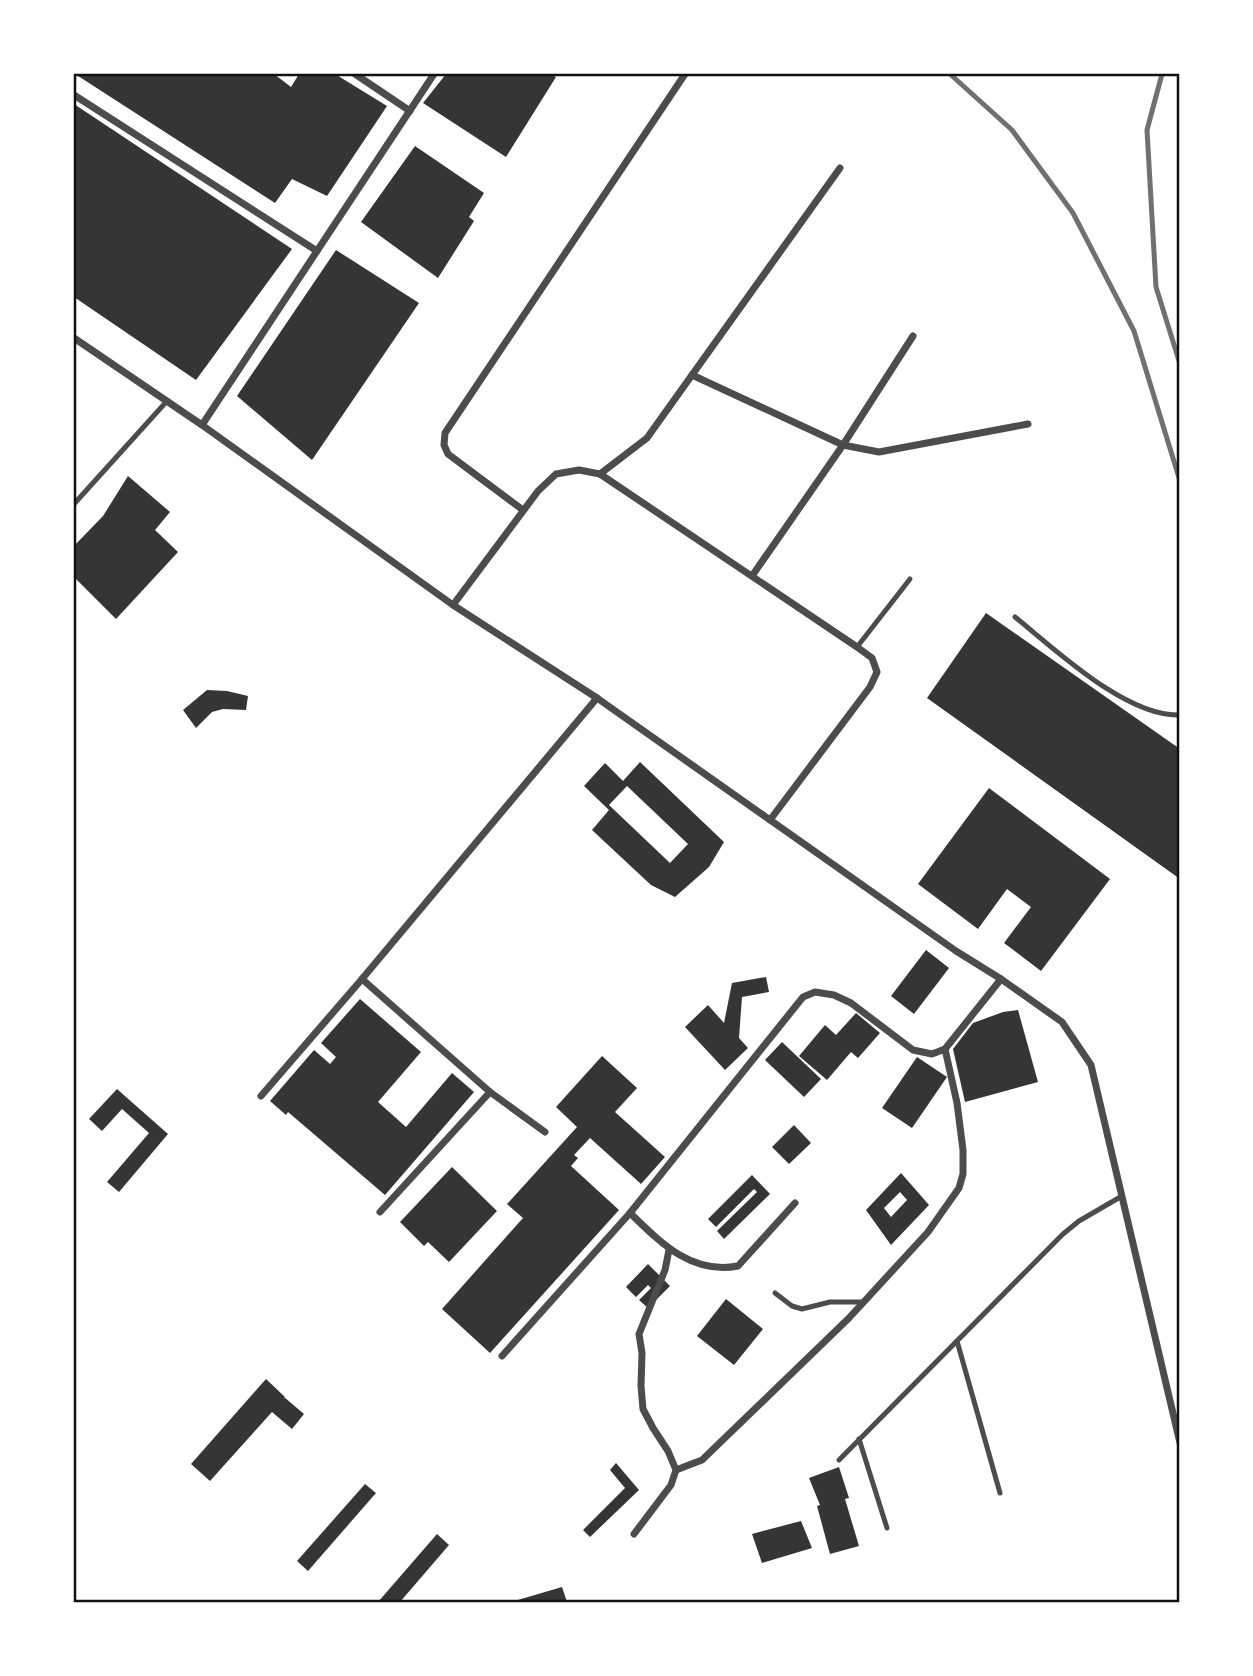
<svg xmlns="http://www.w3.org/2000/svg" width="1253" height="1676" font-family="'IBM Plex Serif',serif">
<rect width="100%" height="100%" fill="#fff"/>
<!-- building -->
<g fill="#353535" fill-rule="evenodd">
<path d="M75 74H274L291 87 299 74H335L387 106 327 196 292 179 275 203Z"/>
<path d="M446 74H550L556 77 506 157 423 103Z"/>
<path d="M74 104 292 249 196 380 74 297Z"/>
<path d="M415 146 484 193 469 217 474 221 438 278 361 222Z"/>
<path d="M336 250 419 303 312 460 237 396Z"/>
<path d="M128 476 170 512 155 530 178 552 116 619 74 577V546L103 516Z"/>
<path d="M986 613 1180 749V879L927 698Z"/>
<path d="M207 690 227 691 248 696 246 710 223 709 212 712 196 728 183 710Z"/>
<path d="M640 762 724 842 709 867 675 897 651 885 592 830 609 810 584 786 605 763 623 781ZM627 786 688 844 670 863 609 805Z"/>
<path d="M989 788 1110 879 1041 971 1004 943 1031 907 1007 889 978 929 918 884Z"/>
<path d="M926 950 949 968 914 1014 891 996Z"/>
<path d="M766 977 769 992 742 997 739 1038 748 1048 725 1070 685 1027 708 1005 724 1023 732 983Z"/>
<path d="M360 999 421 1052 378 1102 406 1127 452 1073 474 1092 385 1195 288 1112 286 1115 270 1101 314 1050 330 1064 336 1057 321 1043Z"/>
<path d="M1018 1010 1038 1082 965 1102 953 1049 973 1023 1003 1012Z"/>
<path d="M856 1013 880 1033 858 1058 851 1052 827 1080 799 1056 825 1025 836 1035Z"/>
<path d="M782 1042 821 1079 804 1097 765 1060Z"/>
<path d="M602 1056 637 1088 615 1112 665 1157 641 1184 590 1138 574 1155 578 1158 571 1166 619 1210 490 1353 442 1309 523 1218 507 1204 577 1127 556 1107Z"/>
<path d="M917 1057 947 1077 912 1128 882 1108Z"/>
<path d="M117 1089 168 1134 119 1192 107 1182 149 1133 122 1109 102 1131 89 1119Z"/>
<path d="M794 1125 811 1143 789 1164 772 1147Z"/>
<path d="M452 1167 497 1211 449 1262 428 1242 424 1246 400 1222Z"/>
<path d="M901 1173 929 1205 891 1245 866 1210ZM900 1192 907 1200 891 1217 884 1208Z"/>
<path d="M752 1175 770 1194 724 1239 717 1231 757 1192 754 1189 716 1227 708 1219Z"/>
<path d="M648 1264 670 1286 648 1308 639 1300 651 1288 648 1285 636 1297 626 1287Z"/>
<path d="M726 1299 763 1329 734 1365 697 1336Z"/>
<path d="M266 1379 285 1397H284L304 1414 292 1429 272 1412 210 1481 191 1464Z"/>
<path d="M616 1463 639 1490 590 1537 583 1530 625 1488 610 1470Z"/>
<path d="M839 1467 849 1498 845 1499 859 1546 830 1554 817 1506 820 1505 809 1478Z"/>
<path d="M365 1484 376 1493 308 1571 297 1561Z"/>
<path d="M801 1521 812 1548 762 1563 752 1534Z"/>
<path d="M437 1534 449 1545 400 1602H378Z"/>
<path d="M562 1587 567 1602H511Z"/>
</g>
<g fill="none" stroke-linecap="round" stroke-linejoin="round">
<!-- service -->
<g stroke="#4c4c4c" stroke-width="5">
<path d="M74 504 167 401"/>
<path d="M1015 617C1056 650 1126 717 1180 715"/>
<path d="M857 647 910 579"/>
<path d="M775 1293 792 1306 802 1309 830 1302H863"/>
<path d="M957 1341 1000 1493"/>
<path d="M859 1439 887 1528"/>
<path d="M839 1460 1063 1234 1079 1221 1122 1196"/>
</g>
<!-- minor -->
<g stroke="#4c4c4c" stroke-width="7">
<path d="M355 74 410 111"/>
<path d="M74 95 317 251"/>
<path d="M74 338 202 425 453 605 597 698 956 951 1001 979 1062 1022 1091 1065 1180 1443"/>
<path d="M692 375 843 445 879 452 1028 424"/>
<path d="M202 425 434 74"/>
<path d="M600 474 647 438 840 168"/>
<path d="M523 510 448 454 444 445 445 433 685 74"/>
<path d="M752 576 843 445 913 336"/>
<path d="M453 605 538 491 556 474 579 470 600 474 857 647 872 658 877 672 870 687 770 820"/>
<path d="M362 979 490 1092 545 1132"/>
<path d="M261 1096 362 979 597 698"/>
<path d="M380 1212 490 1092"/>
<path d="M630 1213C660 1242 691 1275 738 1266L795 1203"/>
<path d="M502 1356 630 1213 803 997 815 992 834 995 851 1003 913 1050 932 1054 945 1049 1001 979"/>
<path d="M676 1470 702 1460 849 1318 928 1232 959 1188 963 1174V1150L957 1103 945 1049"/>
<path d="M634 1534 671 1485 676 1470 668 1451 653 1428 643 1409 641 1386 642 1353 639 1334 665 1270 669 1250"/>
</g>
<!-- rail -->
<g stroke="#707070" stroke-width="5">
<path d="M950 74 1012 130 1073 213 1134 331 1180 481"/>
<path d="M1162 74 1147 130 1156 287 1180 364"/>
</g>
</g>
<!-- border -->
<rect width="1253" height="1676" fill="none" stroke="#ffffff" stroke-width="150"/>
<rect x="75" y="75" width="1103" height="1526" fill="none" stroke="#111" stroke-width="2.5"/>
</svg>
